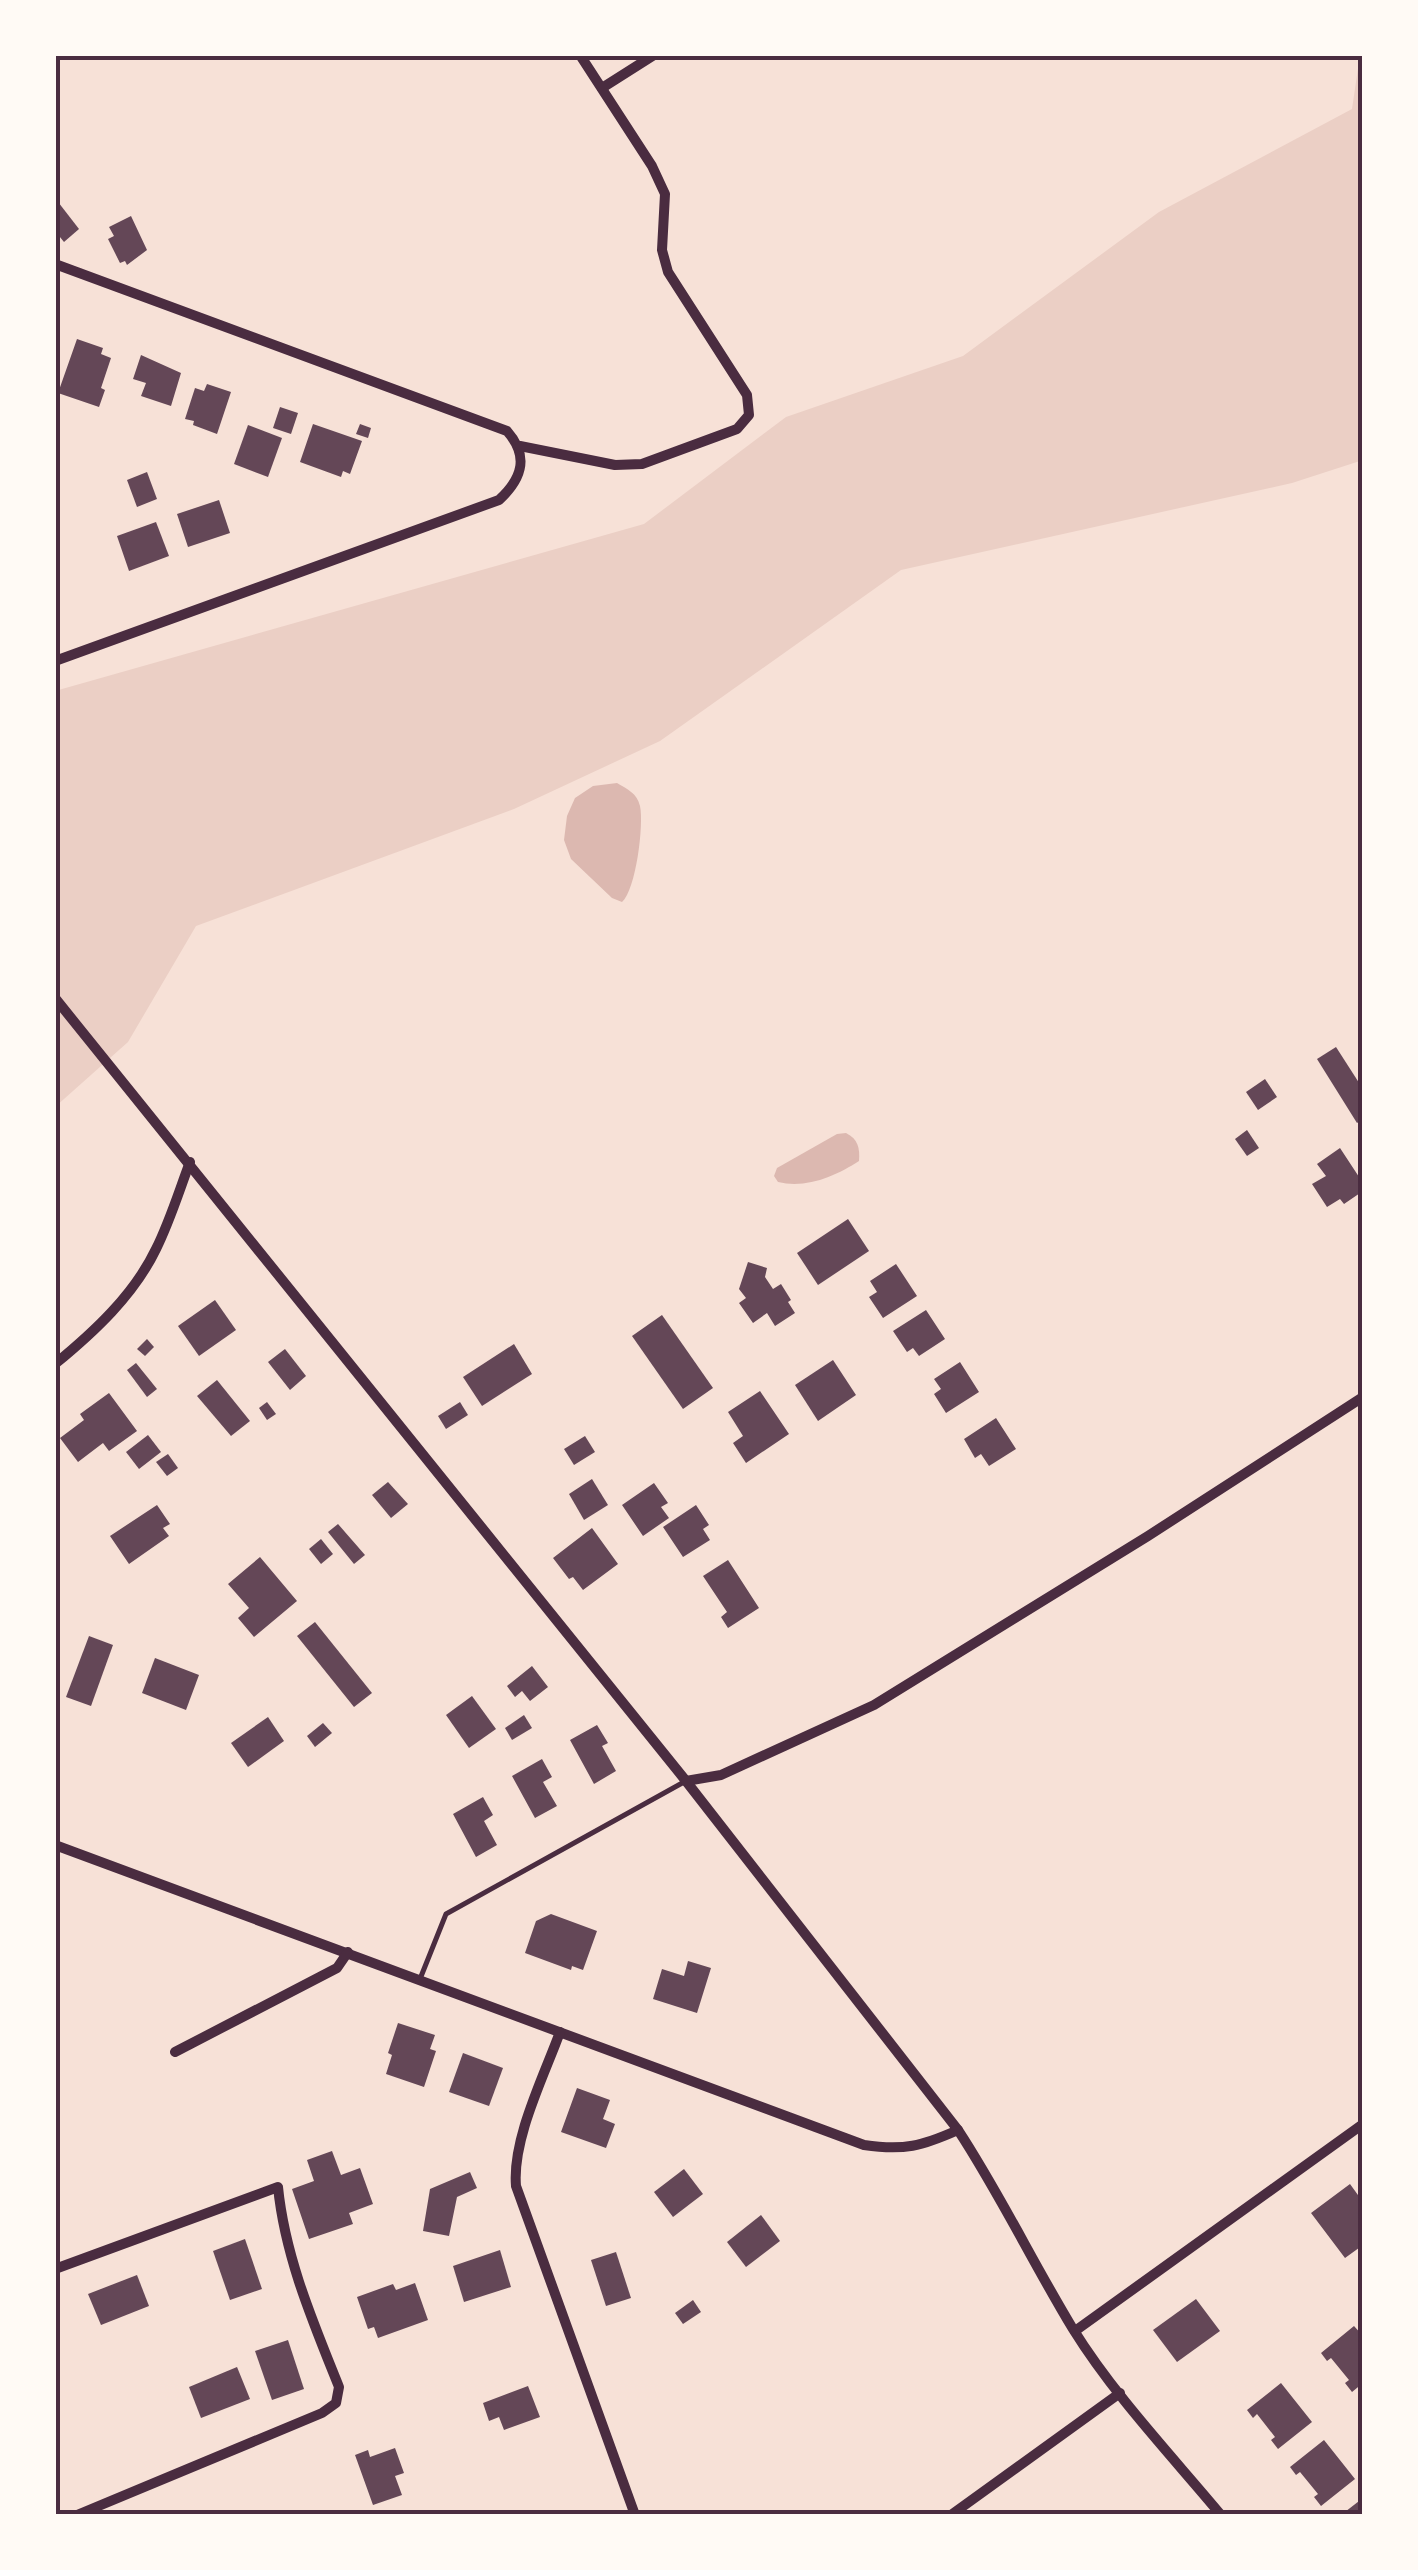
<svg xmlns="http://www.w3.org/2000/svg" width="1418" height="2570" font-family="'PT Serif',serif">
<rect width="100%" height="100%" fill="#f7e1d7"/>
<!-- green -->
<path fill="#ebcfc5" d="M1360 55H1363V460L1292 483 901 570 660 741 514 809 196 926 128 1042 55 1107V691L644 524 786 417 963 356 1159 212 1352 109Z"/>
<!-- water -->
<g fill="#dcb8b0">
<path d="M617 783C627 789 637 793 640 806 644 825 636 890 622 902L612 898 571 859 564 840 567 816 575 798 593 786Z"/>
<path d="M846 1133C858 1139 860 1148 859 1161 836 1176 806 1189 778 1182L774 1176 777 1168 837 1134Z"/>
</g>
<!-- building -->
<g fill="#644757">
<path d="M55 198 79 229 64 242 55 231Z"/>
<path d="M131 216 147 250 127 265 125 261 120 263 108 239 114 236 109 227Z"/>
<path d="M77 339 103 348 101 354 111 358 101 388 105 390 99 407 58 393Z"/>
<path d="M141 355 181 373 171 406 141 396 146 383 133 379Z"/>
<path d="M207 384 231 392 217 434 193 425 194 421 185 419 195 388 204 391Z"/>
<path d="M280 407 298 413 291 434 273 428Z"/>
<path d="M313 424 362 441 350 474 343 471 341 477 300 462Z"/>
<path d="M360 424 371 428 368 438 356 434Z"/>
<path d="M248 425 282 438 268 477 234 464Z"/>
<path d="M147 472 157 499 137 507 127 480Z"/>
<path d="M219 500 230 533 188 547 177 514Z"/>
<path d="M156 522 169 556 129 571 117 536Z"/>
<path d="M1336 1047 1363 1089V1119L1357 1123 1317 1059Z"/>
<path d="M1265 1079 1277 1097 1258 1110 1246 1092Z"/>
<path d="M1247 1130 1259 1148 1247 1156 1235 1139Z"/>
<path d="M1340 1148 1363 1183V1191L1344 1204 1340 1199 1327 1207 1312 1184 1326 1176 1317 1164Z"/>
<path d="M848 1219 869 1251 818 1285 797 1253Z"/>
<path d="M748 1262 767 1268 765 1277 773 1289 781 1284 791 1300 788 1302 795 1313 775 1326 767 1313 753 1323 739 1303 746 1298 739 1289Z"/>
<path d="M896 1264 917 1296 883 1318 869 1297 877 1292 870 1281Z"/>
<path d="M215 1300 236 1330 199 1356 178 1326Z"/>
<path d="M926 1310 945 1339 919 1356 913 1348 907 1352 893 1331Z"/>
<path d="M662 1315 713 1388 683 1409 632 1336Z"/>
<path d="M147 1339 154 1347 145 1356 137 1349Z"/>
<path d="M514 1344 532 1374 482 1406 463 1377Z"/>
<path d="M285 1349 306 1376 290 1390 268 1362Z"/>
<path d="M833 1360 856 1395 818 1421 795 1385Z"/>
<path d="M960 1362 979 1392 946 1413 934 1394 941 1389 934 1379Z"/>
<path d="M136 1363 157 1389 147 1397 127 1370Z"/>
<path d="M217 1380 250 1421 231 1436 197 1396Z"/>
<path d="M760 1391 789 1434 746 1463 733 1443 743 1436 728 1412Z"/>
<path d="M109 1393 137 1431 109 1451 103 1443 78 1462 60 1438 84 1420 80 1414Z"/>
<path d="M267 1402 276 1414 267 1420 259 1408Z"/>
<path d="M460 1402 468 1415 446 1429 438 1416Z"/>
<path d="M996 1418 1016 1449 989 1466 981 1454 975 1458 964 1439Z"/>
<path d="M148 1435 161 1452 139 1469 126 1452Z"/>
<path d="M585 1436 595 1452 574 1465 564 1449Z"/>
<path d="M168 1454 178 1468 167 1476 156 1462Z"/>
<path d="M592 1479 608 1505 584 1520 569 1494Z"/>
<path d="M388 1482 408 1504 391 1518 372 1495Z"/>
<path d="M654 1483 668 1503 661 1507 669 1518 643 1536 622 1505Z"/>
<path d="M157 1505 170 1524 163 1528 169 1536 129 1564 110 1536Z"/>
<path d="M696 1505 709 1525 703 1529 710 1540 683 1557 663 1527Z"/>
<path d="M338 1524 365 1555 354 1564 328 1532Z"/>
<path d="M592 1528 618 1564 583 1590 573 1577 569 1579 553 1558Z"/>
<path d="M321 1539 333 1554 321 1564 309 1549Z"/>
<path d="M260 1557 297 1601 254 1637 238 1618 249 1608 228 1584Z"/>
<path d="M728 1560 759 1608 728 1628 721 1617 727 1612 703 1576Z"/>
<path d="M315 1622 372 1693 354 1707 297 1636Z"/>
<path d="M89 1636 113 1645 91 1706 66 1697Z"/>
<path d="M155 1658 199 1675 186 1710 142 1693Z"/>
<path d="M532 1666 548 1687 530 1701 522 1691 515 1697 507 1686Z"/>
<path d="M472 1696 496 1729 469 1748 446 1715Z"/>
<path d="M524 1715 532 1728 512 1740 505 1728Z"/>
<path d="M268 1717 284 1741 248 1767 231 1743Z"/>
<path d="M323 1723 332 1733 315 1747 307 1736Z"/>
<path d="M597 1725 608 1743 602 1746 616 1771 594 1784 570 1740Z"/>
<path d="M542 1759 552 1777 543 1782 557 1806 535 1818 512 1776Z"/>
<path d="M483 1797 493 1815 484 1821 497 1845 476 1857 453 1814Z"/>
<path d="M551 1914 597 1931 583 1970 572 1966 571 1970 525 1953 536 1921Z"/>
<path d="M688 1961 711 1968 697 2013 653 1999 662 1969 684 1976Z"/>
<path d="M398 2023 435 2035 430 2049 436 2051 424 2087 386 2074 392 2055 388 2053Z"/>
<path d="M463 2053 503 2068 489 2106 449 2092Z"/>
<path d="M577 2088 610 2100 603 2119 615 2124 606 2148 561 2132Z"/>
<path d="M332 2151 341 2175 360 2168 373 2204 349 2213 353 2224 309 2239 292 2189 314 2181 307 2160Z"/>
<path d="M684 2169 703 2194 673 2217 654 2192Z"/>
<path d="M470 2172 477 2188 457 2197 449 2236 423 2231 430 2189Z"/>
<path d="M1350 2184 1363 2202V2212L1359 2215 1363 2220V2245L1345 2258 1311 2213Z"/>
<path d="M761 2215 780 2241 746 2267 727 2242Z"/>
<path d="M245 2239 262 2289 230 2300 213 2251Z"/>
<path d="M500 2250 511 2287 464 2302 453 2266Z"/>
<path d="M616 2252 631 2298 606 2306 591 2260Z"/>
<path d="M137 2275 149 2306 101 2325 88 2294Z"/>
<path d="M415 2283 428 2320 378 2338 374 2327 368 2329 357 2297 393 2284 396 2290Z"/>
<path d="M1196 2299 1220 2331 1177 2362 1153 2330Z"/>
<path d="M693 2300 701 2312 683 2324 675 2313Z"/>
<path d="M1354 2326 1363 2336V2383L1352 2392 1345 2383 1349 2380 1331 2358 1327 2361 1321 2353Z"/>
<path d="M288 2340 304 2389 272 2400 255 2351Z"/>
<path d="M237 2367 250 2399 201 2418 189 2387Z"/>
<path d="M1281 2383 1312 2422 1278 2449 1271 2440 1275 2437 1257 2414 1253 2418 1247 2410Z"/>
<path d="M528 2386 540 2417 504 2430 499 2417 489 2421 483 2403Z"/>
<path d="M1324 2440 1355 2479 1321 2506 1314 2497 1318 2494 1300 2472 1296 2475 1290 2467Z"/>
<path d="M395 2448 404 2473 395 2476 402 2495 373 2505 355 2455 368 2450 370 2457Z"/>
<path d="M1363 2498V2515H1341Z"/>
</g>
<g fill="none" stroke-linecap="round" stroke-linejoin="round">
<!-- service -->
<path stroke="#4a2c40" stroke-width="5" d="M420 1979 446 1914 684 1782"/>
<!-- minor -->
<g stroke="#4a2c40" stroke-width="10">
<path d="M602 88 654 55"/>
<path d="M55 264 507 431C529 456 523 478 499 500L55 661"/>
<path d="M520 446 615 465 642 464 737 429 749 415 747 395 668 272 662 250 665 194 652 166 580 55"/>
<path d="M55 998 686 1781 958 2130C1000 2194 1033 2263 1073 2329 1114 2395 1171 2455 1221 2515"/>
<path d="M55 1364C94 1332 134 1295 156 1249 170 1221 179 1191 190 1162"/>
<path d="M686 1781 721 1775 874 1705 1148 1536 1363 1397"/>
<path d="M55 1845 864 2145C904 2151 922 2146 958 2130"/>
<path d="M560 2032C544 2076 512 2139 516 2186L635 2515"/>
<path d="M175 2052 337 1968 348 1952"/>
<path d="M55 2269 278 2187C285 2257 313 2322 339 2387L336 2403 322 2413 77 2515"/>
<path d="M1075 2331 1363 2124"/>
<path d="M951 2515 1120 2393"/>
</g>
</g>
<!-- border -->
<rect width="1418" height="2570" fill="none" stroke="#fffaf5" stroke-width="115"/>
<rect x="58" y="58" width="1302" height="2454" fill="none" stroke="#4a2c40" stroke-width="4"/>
</svg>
